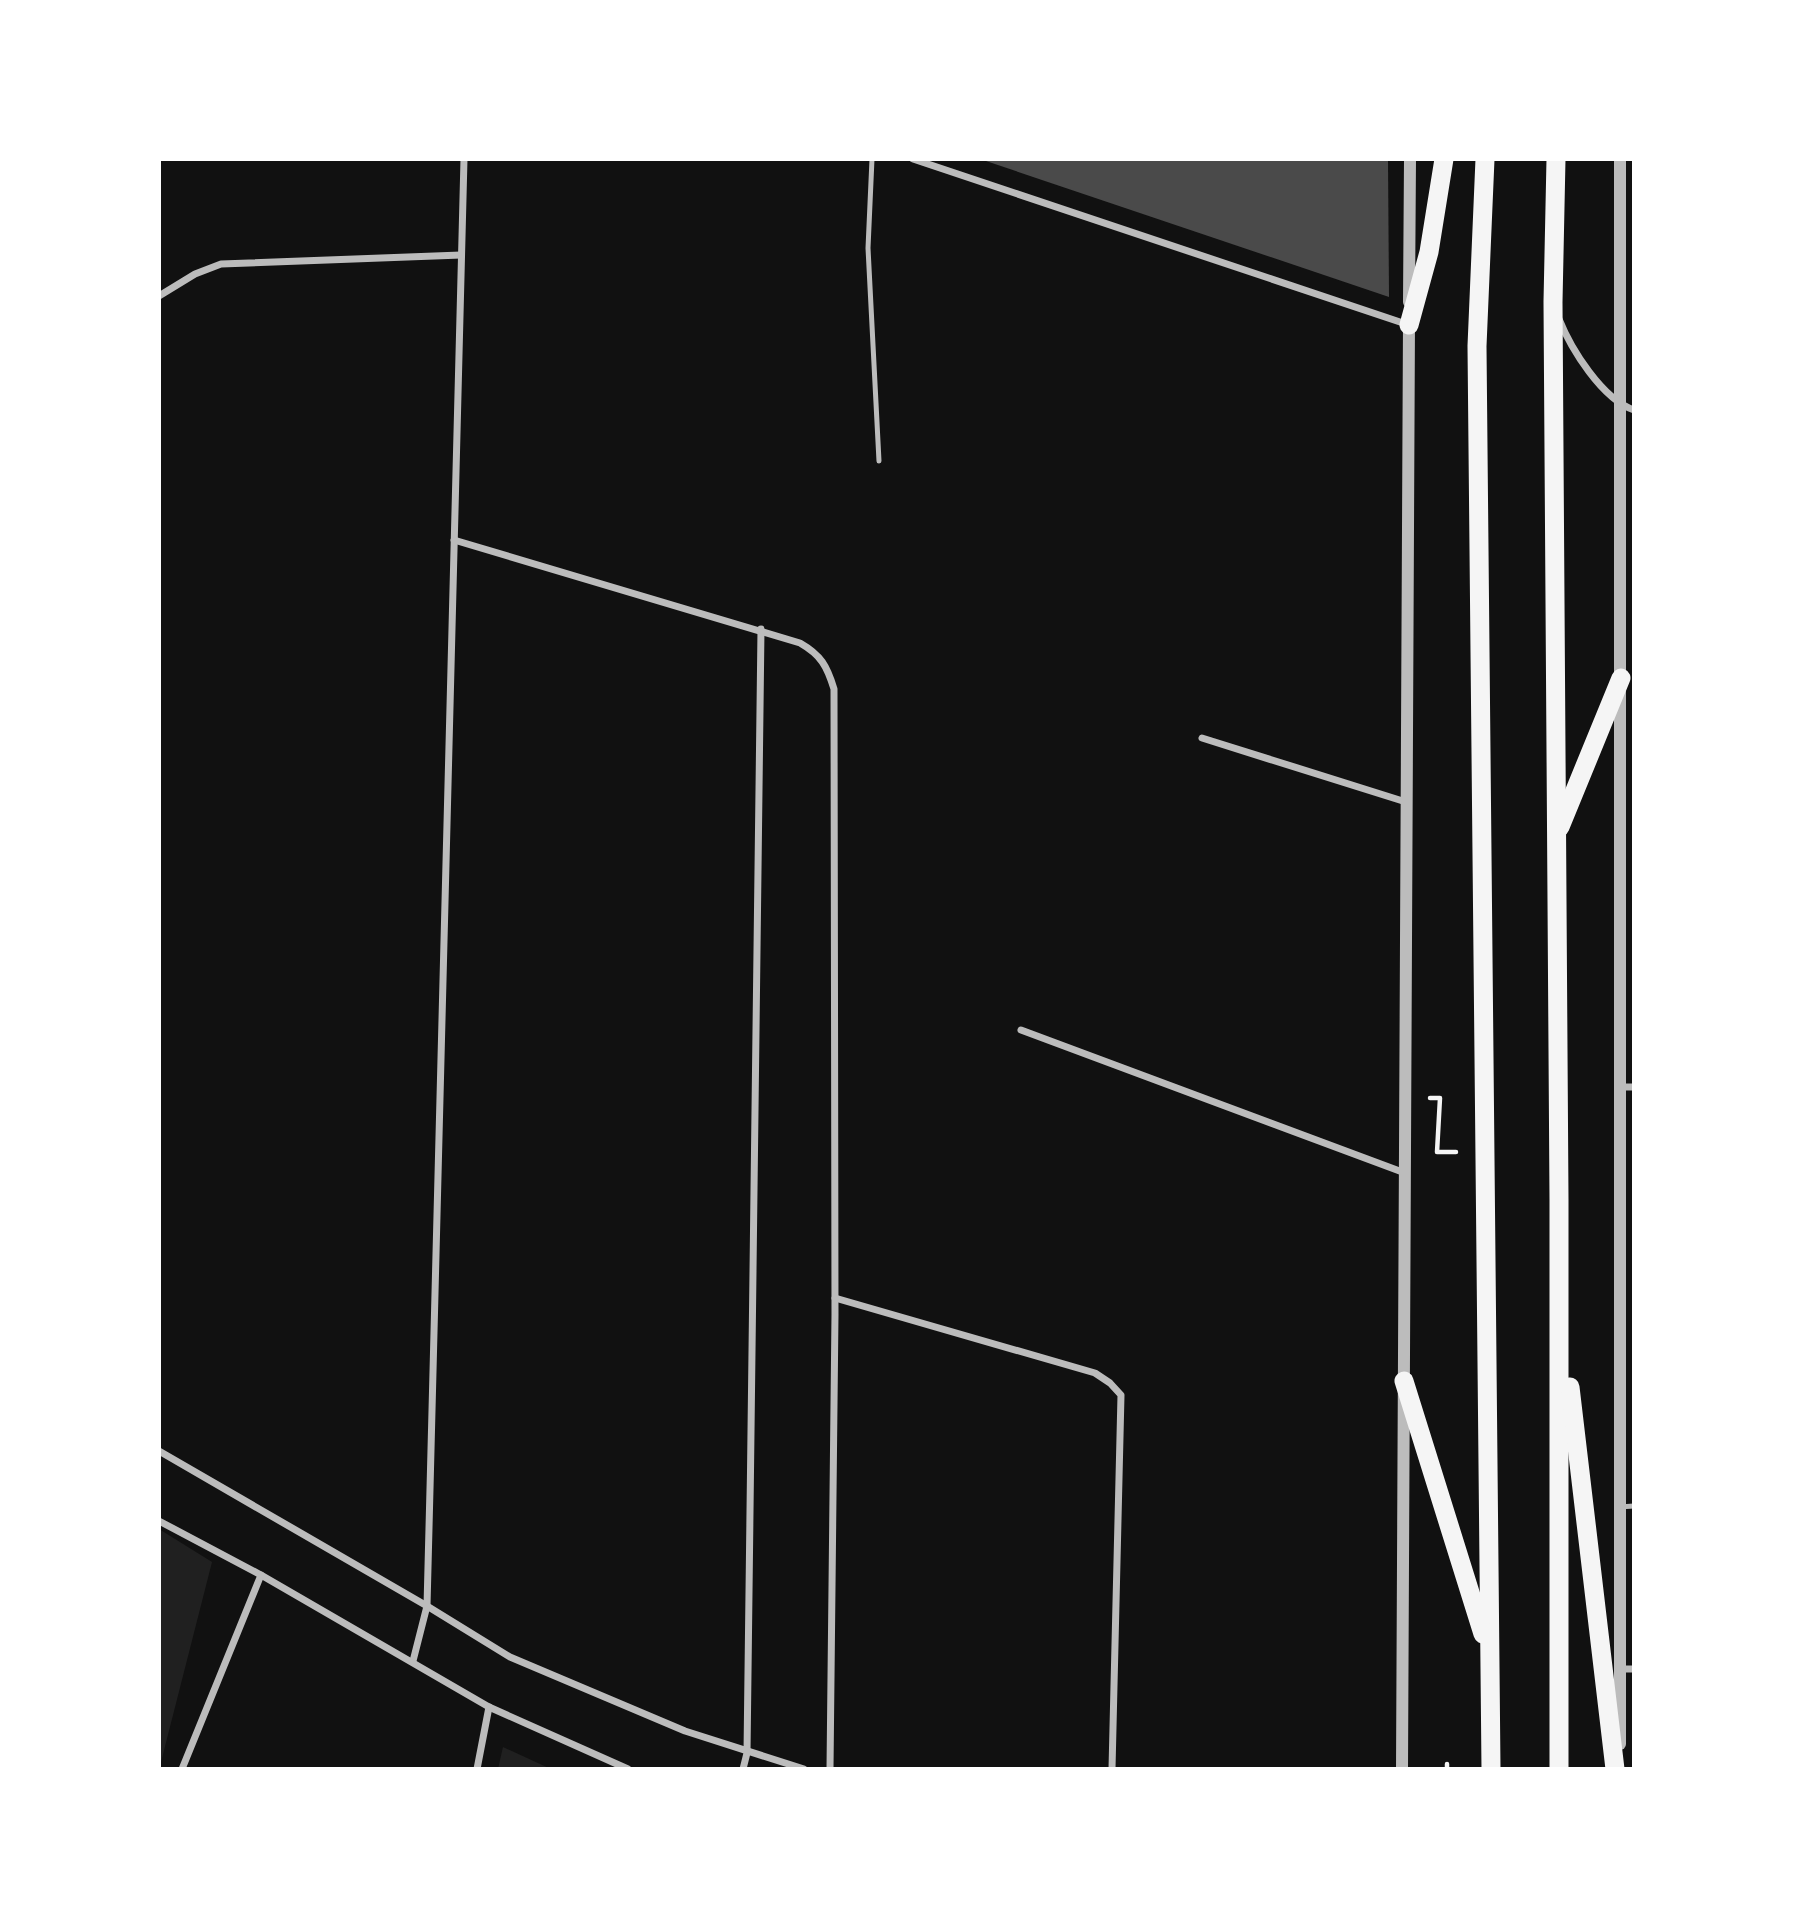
<svg xmlns="http://www.w3.org/2000/svg" width="1793" height="1928" font-family="'Golos Text',sans-serif">
<rect width="100%" height="100%" fill="#111"/>
<!-- green -->
<g fill="#202020">
<path d="M159 1529 212 1562 161 1762 159 1761Z"/>
<path d="M503 1747 551 1769H498Z"/>
</g>
<!-- building -->
<path fill="#4a4a4a" d="M1388 159 1389 297 983 160V159Z"/>
<g fill="none" stroke-linecap="round" stroke-linejoin="round">
<!-- path -->
<g stroke="#f5f5f5" stroke-width="4.5">
<path d="M1430 1098H1440L1437 1152H1456"/>
<path d="M1447 1764V1769"/>
</g>
<!-- service -->
<g stroke="#bcbcbc" stroke-width="5">
<path d="M872 159 868 248 879 461"/>
<path d="M1619 1507 1634 1506"/>
</g>
<!-- minor -->
<g stroke="#bcbcbc" stroke-width="7">
<path d="M913 159 1409 325"/>
<path d="M159 296 195 274 221 264 461 255"/>
<path d="M1559 319C1571 349 1602 399 1634 410"/>
<path d="M454 540 800 643C821 655 827 666 834 689L835 1314 830 1769"/>
<path d="M1202 738 1406 802"/>
<path d="M1021 1030 1405 1173"/>
<path d="M1618 1087H1634"/>
<path d="M835 1298 1095 1373 1110 1383 1121 1395 1112 1769"/>
<path d="M159 1451 427 1606 510 1657 685 1731 804 1769"/>
<path d="M159 1521 261 1575 489 1707 628 1769"/>
<path d="M413 1661 427 1606 464 159"/>
<path d="M1620 1669H1634"/>
<path d="M182 1769 261 1575"/>
<path d="M477 1769 489 1707"/>
<path d="M743 1769 747 1753 761 629"/>
</g>
<!-- tertiary -->
<g stroke="#bcbcbc" stroke-width="12">
<path d="M1409 302 1410 159"/>
<path d="M1620 1744V159"/>
<path d="M1402 1769 1409 321"/>
</g>
<!-- trunk -->
<g stroke="#f5f5f5" stroke-width="19">
<path d="M1485 159 1477 346 1491 1769"/>
<path d="M1556 159 1553 302 1559 1199V1769"/>
<path d="M1409 325 1429 252 1444 159"/>
<path d="M1560 827 1621 678"/>
<path d="M1404 1381 1483 1634"/>
<path d="M1570 1387 1615 1769"/>
</g>
</g>
<!-- border -->
<rect width="1793" height="1928" fill="none" stroke="#ffffff" stroke-width="322"/>
</svg>
